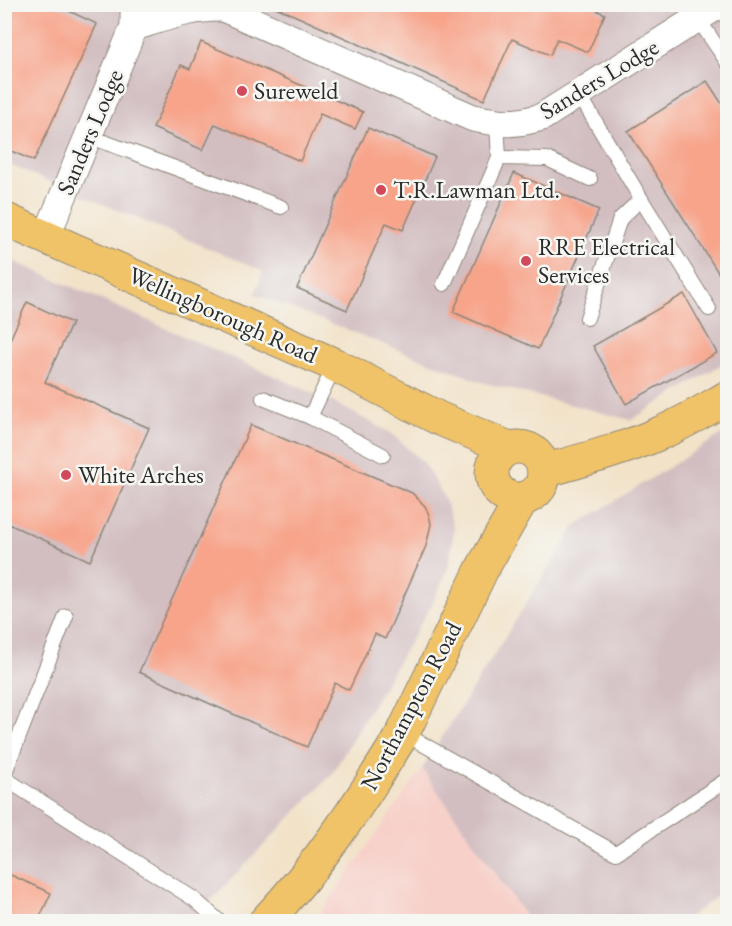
<svg xmlns="http://www.w3.org/2000/svg" width="732" height="926" font-family="'EB Garamond',serif">
<rect width="100%" height="100%" fill="#f6f6f2"/>
<filter id="ink" filterUnits="userSpaceOnUse"><feTurbulence type="fractalNoise" baseFrequency=".0167" numOctaves="2"/><feDisplacementMap in="SourceGraphic" scale="12" xChannelSelector="R" yChannelSelector="G"/><feConvolveMatrix kernelMatrix="1 2 1 2 8 2 1 2 1" color-interpolation-filters="sRGB"/></filter>
<filter id="wash" filterUnits="userSpaceOnUse"><feTurbulence type="fractalNoise" baseFrequency=".008" numOctaves="4" result="noise"/><feDisplacementMap in="SourceGraphic" scale="24" xChannelSelector="R" yChannelSelector="G"/><feGaussianBlur stdDeviation="1.35" result="paint"/><feColorMatrix in="noise" values="0 0 0 0 0 0 0 0 0 0 0 0 0 0 0 0 0 1.4 0 .05"/><feComposite in="paint" operator="in"/></filter>
<g filter="url(#wash)">
<rect width="100%" height="100%" fill="#f2e2c8"/>
<!-- built -->
<path fill="#f7d0c9" d="M422 769 529 921 314 922Z"/>
<!-- industrial -->
<g fill="#d2bec1">
<path d="M4 5H727L728 275 721 279 727 291V361L631 420 481 382 255 294 263 271 5 163Z"/>
<path d="M4 257 333 402 391 433 424 463 445 499 454 529 448 568 432 604 332 774 191 921H5Z"/>
<path d="M727 431V889L683 921H529L422 769 575 526Z"/>
</g>
<g id="blocks">
<!-- building -->
<g fill="#f7a48b">
<path d="M4 4H54L97 24 34 161 4 148Z"/>
<path d="M269 4H598L596 10 605 14 588 52 557 39 550 55 512 39 484 100Z"/>
<path d="M201 42 363 112 355 129 320 114 300 161 215 124 203 150 153 128 181 65 190 69Z"/>
<path d="M707 81 728 113V288L628 131Z"/>
<path d="M368 128 435 157 403 230 386 223 347 310 297 288Z"/>
<path d="M514 173 599 210 538 349 453 312Z"/>
<path d="M684 294 717 353 626 404 593 346Z"/>
<path d="M27 302 72 323 45 382 149 428 90 561 4 522V353Z"/>
<path d="M251 425 412 493 425 506 429 515 431 524 426 546 385 639 375 634 349 690 335 683 307 747 139 672Z"/>
<path d="M4 872 51 893 38 921H4Z"/>
</g>
</g>
</g>
<g filter="url(#ink)">
<use href="#blocks" fill-opacity="0" stroke="#8e867a" stroke-width="1.5"/>
<g fill="none" stroke-linecap="round" stroke-linejoin="round">
<!-- lane casing -->
<g stroke="#8e867a" stroke-width="16">
<g id="lane">
<path d="M698 19 728 63"/>
<path d="M579 94 641 199 620 219 587 318"/>
<path d="M88 136 281 207"/>
<path d="M499 158 547 159 590 179"/>
<path d="M641 199 709 309"/>
<path d="M444 284 499 158 497 123"/>
<path d="M263 398 310 417 335 365"/>
<path d="M310 417 383 455"/>
<path d="M403 733 616 853 728 779"/>
<path d="M4 775 66 616"/>
<path d="M4 778 194 899 220 922"/>
</g>
</g>
<!-- street casing -->
<g stroke="#8e867a" stroke-width="29">
<g id="street">
<path d="M134 27C164 18 192 7 223 8L473 118C503 124 513 125 542 117L720 4"/>
<path d="M46 237 134 27V4"/>
</g>
</g>
<!-- primary casing -->
<g stroke="#8e867a" stroke-width="35">
<g id="primary">
<path d="M4 219 335 365 438 418 509 448"/>
<circle cx="518" cy="473" r="26"/>
<path d="M544 471C583 460 622 450 658 434 682 424 705 410 728 397"/>
<path d="M265 922C319 865 362 800 403 733L482 569 522 499"/>
</g>
</g>
<!-- lane -->
<use href="#lane" stroke="#fff" stroke-width="14"/>
<!-- street -->
<use href="#street" stroke="#fff" stroke-width="27"/>
<!-- primary -->
<use href="#primary" stroke="#f0c369" stroke-width="33"/>
</g>
</g>
<!-- markers -->
<g fill="#d1495b" stroke="#f6f6f2" stroke-width="2">
<circle cx="242" cy="91" r="6"/>
<circle cx="381" cy="190" r="6"/>
<circle cx="526" cy="261" r="6"/>
<circle cx="66" cy="475" r="6"/>
</g>
<g text-anchor="middle" stroke-width="5" stroke-linejoin="round" paint-order="stroke">
<!-- street labels -->
<g font-size="24" fill="#2b2b2b" stroke="#f6f6f2">
<text transform="translate(599 79) rotate(-31)" y="8">Sanders Lodge</text>
<text transform="translate(90 132) rotate(-67)" y="8">Sanders Lodge</text>
<text transform="translate(223 315) rotate(24)" y="8">Wellingborough Road</text>
<text transform="translate(411 706) rotate(-62)" y="8">Northampton Road</text>
</g>
<!-- poi labels -->
<g font-size="24" fill="#2b2b2b" stroke="#f6f6f2" text-anchor="start">
<text x="254" y="99">Sureweld</text>
<text x="393" y="198">T.R.Lawman Ltd.</text>
<text x="538" y="255">RRE Electrical<tspan x="538" dy="28">Services</tspan></text>
<text x="78" y="483">White Arches</text>
</g>
</g>
<!-- margin -->
<rect width="732" height="926" fill="none" stroke="#f6f6f2" stroke-width="24"/>
</svg>
